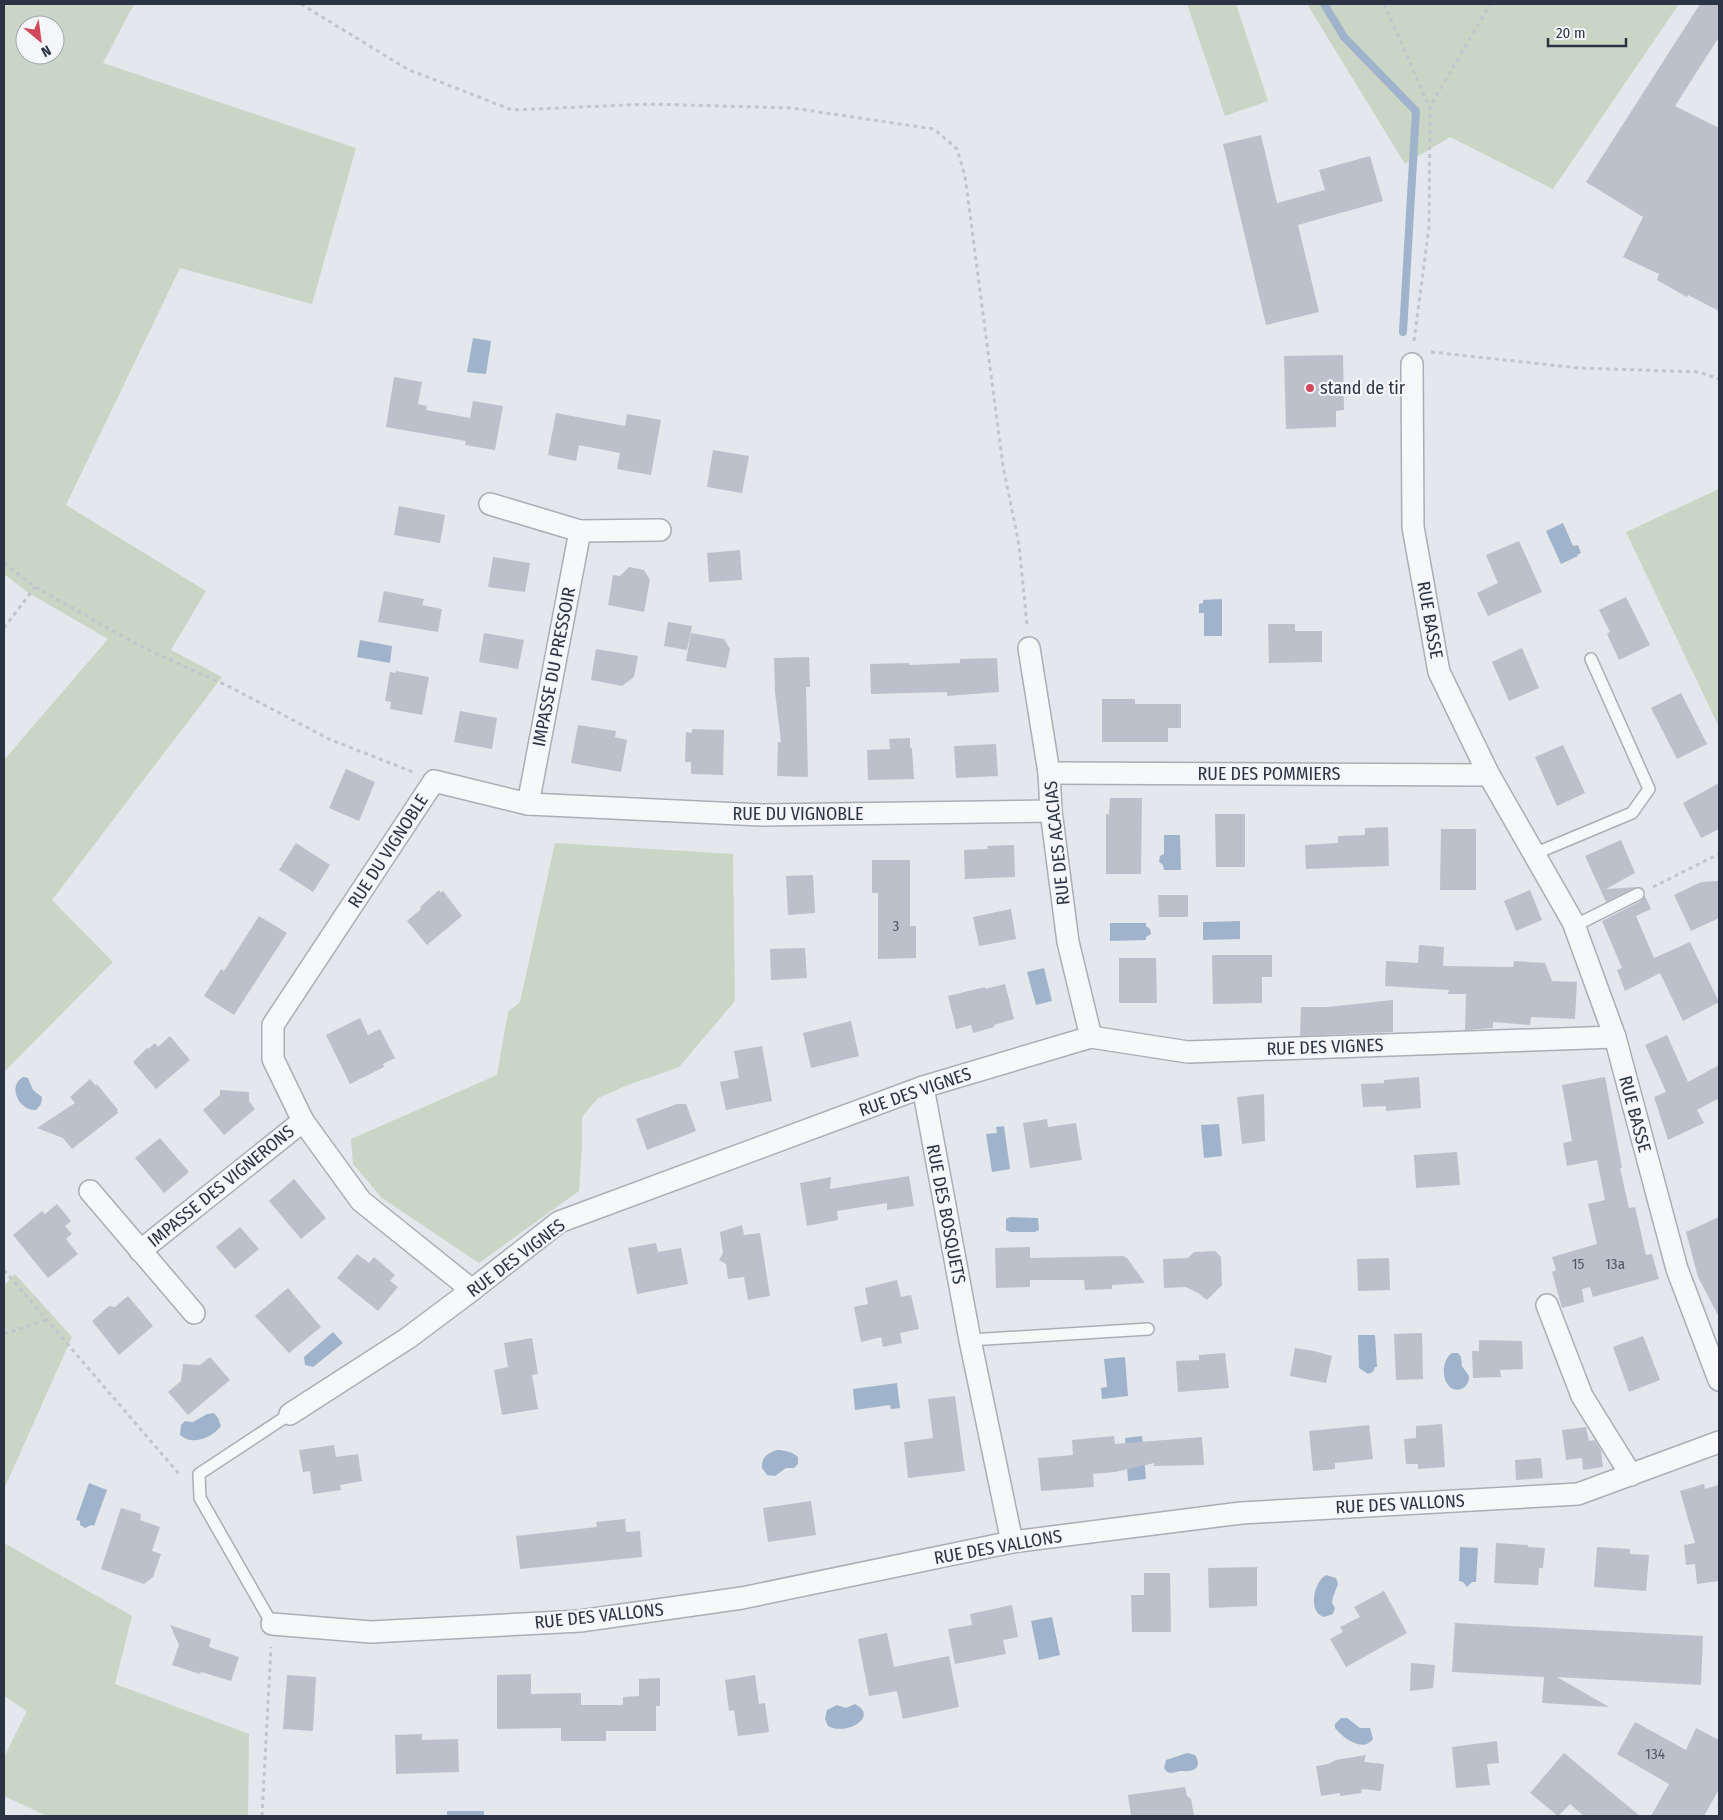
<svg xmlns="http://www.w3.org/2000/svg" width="1723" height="1820" font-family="'Fira Sans Condensed',sans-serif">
<rect width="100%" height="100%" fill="#e4e7ec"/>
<!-- green -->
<g fill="#c9d6c5" fill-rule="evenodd">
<path d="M4 4H134L103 63 356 148 312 304 180 268 66 505 206 591 171 650 222 677 52 900 113 962 4 1072V760L108 639 27 592 4 574ZM25 25H55V55H25Z"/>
<path d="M1187 4H1236L1268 101 1225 116Z"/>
<path d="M1307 4H1679L1553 189 1450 137 1405 164Z"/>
<path d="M1719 489V727L1626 532Z"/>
<path d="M555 843 733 854 735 1001 679 1067 628 1085 598 1098 582 1117V1149L579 1191 479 1263 382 1198 353 1164 351 1139 497 1075 508 1012 520 1002Z"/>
<path d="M15 1274 72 1337 4 1489V1286Z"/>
<path d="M4 1543 132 1616 115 1684 249 1734 248 1816H47L4 1796V1757L27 1711 4 1696Z"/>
</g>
<!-- water -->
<g fill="#9fb4cc">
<path d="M473 338 491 341 486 374 467 372Z"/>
<path d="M1563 523 1573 546 1578 545 1581 553 1577 555 1578 556 1561 564 1546 531Z"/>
<path d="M1222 599V636H1204V613H1199V604L1203 603V600Z"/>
<path d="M360 640 392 646 390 663 357 657Z"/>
<path d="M1164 835H1180L1181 870H1164L1163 865 1159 862 1160 856 1164 854Z"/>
<path d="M1240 921V939L1203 940V922Z"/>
<path d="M1110 923H1146V926L1150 929 1151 934 1146 937V940L1110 941Z"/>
<path d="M1044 968 1052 1001 1036 1005 1027 972Z"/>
<path d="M23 1077 28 1078 33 1090 42 1097 41 1104 36 1110C19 1111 7 1086 23 1077Z"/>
<path d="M1219 1124 1222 1156 1204 1158 1201 1125Z"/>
<path d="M1004 1126 1010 1169 992 1172 986 1134 997 1133 996 1127Z"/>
<path d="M1010 1217 1038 1218 1039 1230 1035 1232H1010L1006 1230V1219Z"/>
<path d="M333 1332 343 1343 313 1367 305 1365 304 1357Z"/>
<path d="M1358 1335H1375L1377 1367H1375L1373 1372 1368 1374 1359 1368Z"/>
<path d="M1452 1353H1458L1461 1357 1462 1366 1469 1376C1470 1388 1456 1395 1448 1385 1441 1375 1443 1359 1452 1353Z"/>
<path d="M1125 1357 1128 1396 1102 1399 1101 1388 1107 1387 1104 1359Z"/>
<path d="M897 1383 900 1408 891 1409 890 1405 855 1410 853 1389Z"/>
<path d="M214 1413 218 1418 221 1426C212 1438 192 1446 180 1435L181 1425 185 1421 193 1422 207 1414Z"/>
<path d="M1142 1436 1146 1479 1128 1481 1125 1438Z"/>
<path d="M777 1450C785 1450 792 1452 798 1457V1464L794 1468H786L775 1476 767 1475 762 1468C761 1457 768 1453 777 1450Z"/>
<path d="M89 1483 107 1490 94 1526 91 1525 85 1528 80 1525V1521L76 1520Z"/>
<path d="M1460 1547 1478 1548 1476 1582H1472L1467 1587 1463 1582 1459 1581Z"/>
<path d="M1326 1575 1336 1578 1338 1584 1333 1597 1332 1603 1335 1608 1333 1614 1324 1617C1307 1612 1314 1581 1326 1575Z"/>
<path d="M1052 1617 1060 1655 1039 1660 1031 1621Z"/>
<path d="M855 1704C880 1717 846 1736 828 1726L825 1719 827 1710 837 1705 846 1708Z"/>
<path d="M1341 1718H1347L1360 1728H1370L1373 1739C1363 1753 1343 1738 1335 1728V1724Z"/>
<path d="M1187 1753 1195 1755C1203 1768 1194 1772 1182 1771 1178 1771 1174 1773 1170 1773 1166 1772 1166 1770 1164 1768L1166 1760Z"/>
<rect x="447" y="1811" width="37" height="5"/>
</g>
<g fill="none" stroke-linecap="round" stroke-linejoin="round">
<!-- stream -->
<path stroke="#9fb4cc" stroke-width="8" d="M1324 4 1344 37 1416 111 1403 332"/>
</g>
<!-- building -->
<g fill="#bbc0ca">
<path d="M1700 4H1719V37L1675 106 1719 128V311L1688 295 1687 297 1657 280 1659 274 1623 257 1643 217 1586 182Z"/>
<path d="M1261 135 1277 203 1325 190 1319 170 1370 156 1383 201 1298 225 1319 312 1266 325 1223 144Z"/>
<path d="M1343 355 1344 410 1336 411V427L1286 429 1284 356Z"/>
<path d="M394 377 422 382 418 404 427 406 426 410 470 418 473 401 503 406 495 450 465 445 466 441 386 427Z"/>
<path d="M556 413 625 426 627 414 661 420 651 475 617 469 620 453 579 445 576 461 548 455Z"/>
<path d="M713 450 749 456 742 493 707 487Z"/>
<path d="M399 506 445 515 440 543 394 535Z"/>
<path d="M1519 541 1542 592 1488 616 1477 593 1498 583 1486 555Z"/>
<path d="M740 550 742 580 709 582 707 553Z"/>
<path d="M493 557 530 563 525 592 488 587Z"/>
<path d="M629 567 644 570 650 580 644 612 608 605 613 575 620 576Z"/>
<path d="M384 591 424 599 422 605 442 609 438 632 378 622Z"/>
<path d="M1626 597 1650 645 1619 660 1607 634 1610 632 1599 610Z"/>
<path d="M668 622 692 626 687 650 664 646Z"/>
<path d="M1268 624H1295V631H1322V662L1269 663Z"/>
<path d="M484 633 524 640 518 669 479 662Z"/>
<path d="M691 633 724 639 730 649 726 668 686 661Z"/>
<path d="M1522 648 1539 688 1509 701 1492 662Z"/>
<path d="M596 649 638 656 634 677 622 686 591 680Z"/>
<path d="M809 657 810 687H806L808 777 777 776 778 742H781L775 692 774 658Z"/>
<path d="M997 658 999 692 947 696V692L871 694 870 664 909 663V665L960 663V659Z"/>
<path d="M396 671 429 677 422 715 390 709 391 702 385 701 390 672 396 673Z"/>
<path d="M1681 693 1707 744 1677 759 1651 708Z"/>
<path d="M1102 699H1135V704H1181V728H1168V742H1102Z"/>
<path d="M460 711 497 718 492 749 454 742Z"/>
<path d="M578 725 616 731 615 737 627 740 621 772 571 763Z"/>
<path d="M692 729 724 730 723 775 691 774V762H685L686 732 692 733Z"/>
<path d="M910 738V748H912L914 779 868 780 867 750 890 749 889 739Z"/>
<path d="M996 744 998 776 956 778 954 746Z"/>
<path d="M1563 745 1585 793 1557 806 1535 757Z"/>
<path d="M346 769 375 782 359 821 329 808Z"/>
<path d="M1719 783V829L1701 838 1683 803Z"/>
<path d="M1110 798H1142L1141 874H1106V814H1109Z"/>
<path d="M1215 814H1245V867H1216Z"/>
<path d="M1388 827 1389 866 1306 869 1305 845 1338 843V836L1365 835V828Z"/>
<path d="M1441 829H1476V890H1440Z"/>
<path d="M1621 840 1635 873 1606 889 1637 887 1606 902 1585 856Z"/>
<path d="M296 843 330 865 313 892 279 870Z"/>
<path d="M1014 845 1015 877 965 879 964 850 988 849 987 846Z"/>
<path d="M872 860H910V926H916V958L878 959V893H872Z"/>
<path d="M813 875 815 913 788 915 786 876Z"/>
<path d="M1719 881V918L1691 931 1674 895 1701 882Z"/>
<path d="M439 890 441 893 443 891 462 916 427 945 407 921 421 909 420 907Z"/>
<path d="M1530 890 1542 920 1516 931 1504 901Z"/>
<path d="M1158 895H1188V917H1159Z"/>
<path d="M1645 896 1651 909 1636 916 1654 958 1690 942 1719 1002 1683 1021 1660 973 1625 991 1617 970 1622 968 1602 921 1641 901Z"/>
<path d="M1011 909 1016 939 979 946 973 917Z"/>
<path d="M259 916 287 933 234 1015 204 996 221 969 224 971Z"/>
<path d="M1419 945 1444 947 1443 966 1513 967 1514 961 1545 963 1552 981 1577 982 1575 1019 1531 1017 1530 1025 1493 1022V1028L1465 1030 1466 994H1448L1449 990 1385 986 1386 961 1418 963Z"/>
<path d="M805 948 807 978 771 980 770 949Z"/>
<path d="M1212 955H1272V977H1262V1003L1213 1004Z"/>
<path d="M1119 958H1156L1157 1003H1119Z"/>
<path d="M1005 984 1014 1019 994 1025V1027L973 1033 971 1025 956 1029 948 996 985 987V989Z"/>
<path d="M1393 1000V1032L1300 1036 1301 1007H1327Z"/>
<path d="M360 1018 368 1035 380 1029 395 1058 383 1064 384 1067 350 1084 326 1035Z"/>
<path d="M851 1021 859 1056 811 1068 803 1033Z"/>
<path d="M1667 1035 1688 1082 1719 1065V1098L1697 1110 1704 1123 1668 1140 1654 1097 1666 1092 1645 1045Z"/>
<path d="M170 1036 190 1060 156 1089 133 1062 147 1048 148 1049 155 1043 158 1047Z"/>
<path d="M762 1046 772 1101 726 1110 720 1082 739 1078 734 1051Z"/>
<path d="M1419 1077 1421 1108 1386 1111V1106L1363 1107 1361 1084 1384 1083V1080Z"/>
<path d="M1605 1077 1622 1168H1620L1629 1208 1635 1207 1646 1255 1652 1254 1659 1279 1593 1297 1590 1287 1582 1289 1584 1302 1562 1308 1552 1272 1556 1270 1552 1257 1597 1244 1588 1204 1605 1200 1597 1160 1567 1166 1563 1143 1572 1141 1562 1085Z"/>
<path d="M90 1079 96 1086 97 1084 118 1110 117 1111 118 1113 72 1149 63 1138 37 1128 75 1103 70 1097Z"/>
<path d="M220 1090 249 1092V1101L255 1109 224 1135 203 1110 220 1095Z"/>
<path d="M1264 1094 1265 1141 1242 1144 1237 1097Z"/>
<path d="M677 1104H686L696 1131 647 1150 636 1119Z"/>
<path d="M1047 1119 1048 1127 1076 1123 1082 1160 1030 1168 1023 1123Z"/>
<path d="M160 1138 189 1172 164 1193 135 1158Z"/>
<path d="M1457 1152 1460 1185 1416 1188 1414 1155Z"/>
<path d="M909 1176 914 1206 887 1210V1203L837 1211 838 1220 807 1226 800 1183 831 1177 830 1189Z"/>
<path d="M294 1179 326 1218 301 1239 269 1201Z"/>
<path d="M57 1204 71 1221 65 1226 72 1234 66 1239 78 1254 48 1278 13 1235 42 1211 45 1214Z"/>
<path d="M1719 1217V1317L1698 1277 1686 1232Z"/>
<path d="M742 1225 744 1235 760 1233 770 1296 748 1300 744 1277 728 1279 726 1264 719 1260 723 1253 720 1232Z"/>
<path d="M240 1227 259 1249 235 1269 216 1247Z"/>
<path d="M656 1243 658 1252 681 1248 688 1284 637 1294 628 1248Z"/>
<path d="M1030 1247V1258L1123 1256 1127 1258 1145 1283 1112 1285V1289L1085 1290 1084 1280H1030V1287L996 1288 995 1248Z"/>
<path d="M1215 1251 1221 1257 1222 1285 1207 1300 1198 1293 1186 1287 1164 1288 1163 1259 1188 1258 1194 1252Z"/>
<path d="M357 1254 369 1263 374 1257 395 1275 390 1281 398 1287 378 1311 337 1278Z"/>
<path d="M1389 1258 1390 1290 1358 1291 1357 1259Z"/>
<path d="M897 1280 901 1297 911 1295 919 1329 900 1333 902 1343 883 1347 881 1337 861 1342 854 1307 868 1304 865 1288Z"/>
<path d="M288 1288 321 1327 289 1353 255 1316Z"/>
<path d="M128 1296 153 1326 119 1355 92 1321 109 1306 115 1307Z"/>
<path d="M1422 1333 1423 1379 1396 1380 1394 1334Z"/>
<path d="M1643 1336 1660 1380 1629 1392 1613 1347Z"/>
<path d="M532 1338 538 1374 532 1375 538 1409 502 1415 494 1370 508 1367 504 1343Z"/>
<path d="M1479 1340 1522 1341 1523 1369 1500 1370 1501 1377 1473 1378 1472 1351H1479Z"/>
<path d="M1295 1348 1314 1351 1332 1356 1326 1383 1290 1376Z"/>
<path d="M1225 1353 1229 1388 1178 1392 1176 1361 1199 1360V1355Z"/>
<path d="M210 1357 230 1380 188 1415 168 1392 181 1381 183 1364 200 1365Z"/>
<path d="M955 1396 965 1471 908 1478 904 1442 933 1438 928 1399Z"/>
<path d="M1442 1424 1445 1467 1418 1469V1464H1406L1404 1439 1416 1438V1426Z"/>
<path d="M1369 1425 1373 1459 1335 1463V1469L1313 1471 1309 1431Z"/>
<path d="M1586 1427 1589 1441 1595 1440 1601 1450 1603 1467 1583 1470 1582 1458 1566 1460 1562 1430Z"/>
<path d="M1114 1436 1115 1444 1202 1437 1204 1465 1154 1466V1463L1115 1472 1093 1474 1094 1487 1041 1491 1038 1458 1073 1455 1072 1440Z"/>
<path d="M334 1445 336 1457 358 1454 362 1481 340 1485 341 1490 313 1494 310 1471 303 1472 299 1450Z"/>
<path d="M1541 1458 1543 1478 1516 1480 1515 1460Z"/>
<path d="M1704 1484 1705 1489 1719 1485V1581L1697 1584 1695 1564 1686 1565 1684 1545 1695 1543 1680 1491Z"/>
<path d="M811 1501 816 1535 768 1542 763 1508Z"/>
<path d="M121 1508 141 1514 140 1520 160 1527 152 1551 161 1554 153 1577 144 1584 101 1569Z"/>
<path d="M625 1519 626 1532 640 1531 642 1557 520 1569 516 1536 597 1527 596 1522Z"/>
<path d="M1496 1543 1528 1545V1547L1545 1548 1543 1568H1539L1538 1585 1494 1583Z"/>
<path d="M1597 1547 1630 1549V1554L1649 1555 1646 1591 1594 1587Z"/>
<path d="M1257 1567V1606L1209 1608 1208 1568Z"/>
<path d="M1144 1573H1170L1171 1632H1132L1131 1595H1144Z"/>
<path d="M1384 1591 1407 1633 1346 1667 1330 1639 1343 1632 1340 1627 1360 1617 1354 1607Z"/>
<path d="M1012 1605 1018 1637 1003 1640 1006 1654 955 1664 948 1629 972 1625 970 1614Z"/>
<path d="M1455 1623 1703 1636 1701 1685 1557 1677 1609 1707 1542 1703 1544 1677 1452 1672Z"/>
<path d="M170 1625 211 1639 209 1647 239 1657 231 1681 201 1672 200 1674 172 1665 179 1645Z"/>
<path d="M887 1633 894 1667 949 1656 959 1707 903 1719 897 1691 869 1696 858 1639Z"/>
<path d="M1411 1663 1435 1665 1433 1688 1410 1691Z"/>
<path d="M531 1674V1694L581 1693V1705H623V1697L639 1696V1679L660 1678V1706H656V1731H606V1741H561V1728L497 1729V1675Z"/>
<path d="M287 1675 316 1677 313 1731 283 1729Z"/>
<path d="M755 1675 759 1704 765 1703 769 1732 738 1736 734 1710 729 1711 725 1680Z"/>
<path d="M1635 1722 1686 1750 1696 1728 1719 1740V1789L1704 1816H1651L1669 1784 1617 1754Z"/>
<path d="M422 1734V1740L458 1739 459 1772 396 1774 395 1735Z"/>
<path d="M1497 1741 1499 1763 1487 1764 1490 1785 1456 1788 1452 1747Z"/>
<path d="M1564 1753 1588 1773 1640 1816H1584L1570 1804 1558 1816 1530 1793Z"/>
<path d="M1366 1755 1364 1762 1384 1764 1381 1791 1362 1789 1361 1793 1340 1796V1793L1321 1796 1316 1766 1328 1764 1336 1760Z"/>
<path d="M1185 1787 1187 1796 1191 1799 1194 1816H1131L1128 1795Z"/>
</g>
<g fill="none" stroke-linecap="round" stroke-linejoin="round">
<!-- service casing -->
<g stroke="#a9aeb7" stroke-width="14">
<g id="service">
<path d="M1534 854 1632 813 1649 789 1591 659"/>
<path d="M1574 926 1638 894"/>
<path d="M970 1340 1148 1329"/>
<path d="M272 1624 200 1498 199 1474 290 1414"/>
</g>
</g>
<!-- minor casing -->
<g stroke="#a9aeb7" stroke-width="24">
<g id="minor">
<path d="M1412 364 1413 527 1439 672 1489 775 1573 922 1615 1037 1677 1269 1719 1380"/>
<path d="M490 504 580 531"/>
<path d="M1029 648 1049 773 1051 811 1068 942 1091 1037"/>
<path d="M1049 773 1489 775"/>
<path d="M528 804 580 531 660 530"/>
<path d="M923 1087 970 1340 1012 1542"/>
<path d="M90 1191 194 1313"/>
<path d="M140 1251 303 1121"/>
<path d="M472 1290 361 1201 303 1121 273 1059V1025L434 781 528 804 761 815 1051 811"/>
<path d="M1547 1305 1582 1396 1631 1475"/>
<path d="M290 1414 408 1338 472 1290 559 1222 923 1087 1091 1037 1188 1052 1615 1037"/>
<path d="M272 1624 371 1632 580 1621 742 1598 1012 1542 1241 1513 1578 1494 1719 1442"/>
</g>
</g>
<!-- path -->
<g stroke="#c2c5cb" stroke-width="3" stroke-dasharray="4 4" stroke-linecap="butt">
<path d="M301 4 407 69 512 110 650 104 792 108 934 129 957 149 965 176 1003 466 1019 545 1027 625"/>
<path d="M1384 4 1429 106"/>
<path d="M1414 341 1429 227 1430 107 1490 4"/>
<path d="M1431 352 1579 368 1699 372 1719 379"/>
<path d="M4 563 35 587 142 647 232 688 329 739 413 772"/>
<path d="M4 628 35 587"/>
<path d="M1653 887 1719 854"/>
<path d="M4 1270 179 1474"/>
<path d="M4 1334 46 1320"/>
<path d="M262 1816 271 1647"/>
</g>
<!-- service -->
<use href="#service" stroke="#f7f8fa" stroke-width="11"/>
<!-- minor -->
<use href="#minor" stroke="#f7f8fa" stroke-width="21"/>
</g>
<!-- markers -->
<circle fill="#d1495b" stroke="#f4f6f9" stroke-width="2" cx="1310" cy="388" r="5"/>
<g text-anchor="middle" stroke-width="4.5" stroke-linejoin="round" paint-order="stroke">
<!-- number labels -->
<g font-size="15" fill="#4f5766">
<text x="896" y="931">3</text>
<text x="1578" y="1269">15</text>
<text x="1615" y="1269">13a</text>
<text x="1655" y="1759">134</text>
</g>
<!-- poi labels -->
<g font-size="18" fill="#2b3445" stroke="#f4f6f9" text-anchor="start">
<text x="1320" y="394">stand de tir</text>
</g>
<!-- street labels -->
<g font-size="18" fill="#2b3445" stroke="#f4f6f9">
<text transform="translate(1430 620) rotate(80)" y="6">RUE BASSE</text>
<text transform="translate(554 667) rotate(-79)" y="6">IMPASSE DU PRESSOIR</text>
<text x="1269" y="780">RUE DES POMMIERS</text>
<text x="798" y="820">RUE DU VIGNOBLE</text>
<text transform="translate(1057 843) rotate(-96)" y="6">RUE DES ACACIAS</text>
<text transform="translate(388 851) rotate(-57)" y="6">RUE DU VIGNOBLE</text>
<text transform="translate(1325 1047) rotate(-2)" y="6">RUE DES VIGNES</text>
<text transform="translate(915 1092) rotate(-19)" y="6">RUE DES VIGNES</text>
<text transform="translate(1635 1114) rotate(75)" y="6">RUE BASSE</text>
<text transform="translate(221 1186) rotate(-39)" y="6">IMPASSE DES VIGNERONS</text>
<text transform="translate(946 1214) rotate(79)" y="6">RUE DES BOSQUETS</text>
<text transform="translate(516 1258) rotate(-37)" y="6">RUE DES VIGNES</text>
<text transform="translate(1400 1504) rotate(-3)" y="6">RUE DES VALLONS</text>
<text transform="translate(998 1547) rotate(-10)" y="6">RUE DES VALLONS</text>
<text transform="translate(599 1616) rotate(-6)" y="6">RUE DES VALLONS</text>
</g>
</g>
<!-- border -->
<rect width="1723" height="1820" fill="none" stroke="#2b3445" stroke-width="10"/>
<!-- north arrow -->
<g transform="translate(40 40) rotate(151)"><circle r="24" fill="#f4f6f9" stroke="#a4a8b1"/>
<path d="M0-4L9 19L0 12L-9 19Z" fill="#d1495b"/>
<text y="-8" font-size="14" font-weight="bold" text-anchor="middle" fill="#2b3445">N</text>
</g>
<!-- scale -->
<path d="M1548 38v8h78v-8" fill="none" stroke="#2b3445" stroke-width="2.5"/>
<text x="1556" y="38" font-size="15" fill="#2b3445" stroke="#f4f6f9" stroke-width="4" paint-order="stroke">20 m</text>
</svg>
